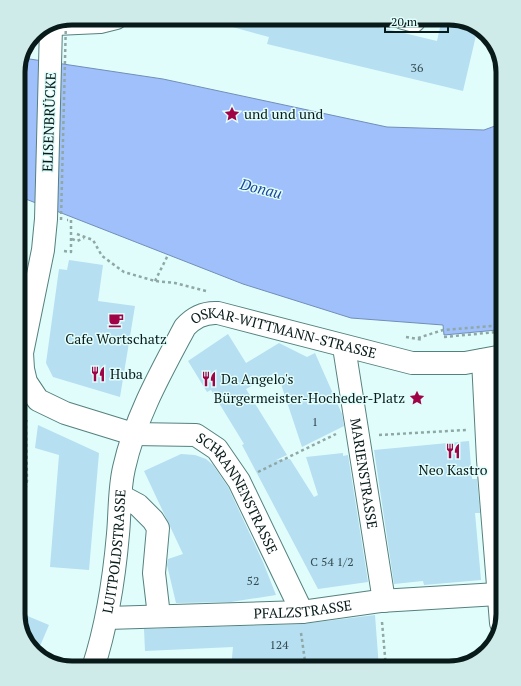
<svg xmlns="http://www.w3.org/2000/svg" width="521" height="686" font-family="'PT Serif',serif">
<rect width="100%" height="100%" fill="#e0fdfb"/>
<!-- water -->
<path fill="#9fc0fb" stroke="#728eb8" d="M23 58 163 79 387 127 484 130 503 123V319L496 321 497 330 444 335 443 325 351 318 243 284 18 196V68Z"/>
<!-- building -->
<g fill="#b6dff1">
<path d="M219 18H341L437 41 442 18H452L478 27 463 91 267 44 269 37 218 23Z"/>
<path d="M69 260 103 265 98 301 135 306 120 397 53 377 46 363 59 269 67 270Z"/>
<path d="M228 334 246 363 279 343 307 357 315 353 342 414 344 426 302 447 277 372 246 389 287 455 276 460 290 459 314 497 318 495 306 457 343 453V456L348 455 368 582 318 589 242 445 244 444 211 390 207 392 188 361Z"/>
<path d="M38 425 99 453 89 570 50 567 59 455 35 448Z"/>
<path d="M469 441 472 479H477L480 513H475L481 580 424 585 423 581 394 584 374 450Z"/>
<path d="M181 454 195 455 206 459 213 465 228 487 263 562 276 595 231 602 176 603 167 565 168 559 183 554 144 471Z"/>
<path d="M18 612 49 625 37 653 27 644Z"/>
<path d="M375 615 379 668H231L233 647 145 651 144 629 302 624Z"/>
</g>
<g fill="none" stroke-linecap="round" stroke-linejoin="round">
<!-- street casing -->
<g stroke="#54817e" stroke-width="24">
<g id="street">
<path d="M403 18 414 21 415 18"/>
<path d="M56 24 100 22 116 18"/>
<path id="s1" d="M344 347 384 601"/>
<path d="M483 360 488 460 501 623"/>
<path id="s2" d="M133 434 196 435 217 449 239 481 302 612"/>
<path d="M121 496 138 505 153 520 158 528 154 573 159 616"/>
<path id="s3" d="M107 618 302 612 380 601 498 594"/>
</g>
</g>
<!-- secondary casing -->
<g stroke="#54817e" stroke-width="24">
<g id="secondary">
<path d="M51 26 46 219 43 250 22 353 23 369 26 382 38 400 65 413 133 434"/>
<path id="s4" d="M93 668C107 625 114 580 118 534 120 513 119 489 124 468 135 418 161 372 185 327 194 317 204 312 218 313L412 363H465L503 356"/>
</g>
</g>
<!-- path -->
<g stroke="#8fa8a6" stroke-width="2.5" stroke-dasharray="3 3" stroke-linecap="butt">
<path d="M77 234 93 240 102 256 124 272 155 281 175 283 206 291"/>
<path d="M72 239 77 241 84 238"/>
<path d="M64 251 71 252V220H67"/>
<path d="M155 281 168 255"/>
<path d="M406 337 423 340"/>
<path d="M444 337 497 332"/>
<path d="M418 338 443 330 503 325"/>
<path d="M379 435 466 430"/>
<path d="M258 472 336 434"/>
<path d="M18 530 27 481 26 422 28 418"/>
<path d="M382 622 386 668"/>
<path d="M301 633 306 668"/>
</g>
<!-- street -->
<use href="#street" stroke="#fff" stroke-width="22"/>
<!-- secondary -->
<use href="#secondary" stroke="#fff" stroke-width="22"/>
<!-- path-bridge -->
<path stroke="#8fa8a6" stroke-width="2.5" stroke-dasharray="3 3" stroke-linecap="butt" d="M61 220 66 20"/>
</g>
<!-- icons -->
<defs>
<g id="sight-bare" transform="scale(1.2)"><path d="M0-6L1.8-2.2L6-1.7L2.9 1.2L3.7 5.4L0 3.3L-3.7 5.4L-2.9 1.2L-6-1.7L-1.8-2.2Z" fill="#a00446" stroke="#e0fdfb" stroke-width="2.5" paint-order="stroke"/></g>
<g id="cafe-bare" transform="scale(1.2)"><path d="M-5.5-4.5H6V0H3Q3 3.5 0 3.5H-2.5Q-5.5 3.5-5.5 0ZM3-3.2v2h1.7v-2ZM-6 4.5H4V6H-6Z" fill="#a00446" stroke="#e0fdfb" stroke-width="2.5" paint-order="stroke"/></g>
<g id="restaurant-bare" transform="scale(1.2)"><path d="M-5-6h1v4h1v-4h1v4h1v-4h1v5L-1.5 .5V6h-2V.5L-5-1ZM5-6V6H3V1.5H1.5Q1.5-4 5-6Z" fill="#a00446" stroke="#e0fdfb" stroke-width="2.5" paint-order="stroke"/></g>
</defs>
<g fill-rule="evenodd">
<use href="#sight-bare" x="232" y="114"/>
<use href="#cafe-bare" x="116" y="320"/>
<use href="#restaurant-bare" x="98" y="374"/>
<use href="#restaurant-bare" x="209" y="379"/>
<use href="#sight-bare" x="417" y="398"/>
<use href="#restaurant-bare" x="453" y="451"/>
</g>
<g text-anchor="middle" stroke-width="3" stroke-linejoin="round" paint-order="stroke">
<!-- number labels -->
<g font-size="12" fill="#344c50">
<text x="417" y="72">36</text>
<text x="315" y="426">1</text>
<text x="332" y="566">C 54 1/2</text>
<text x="253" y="585">52</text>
<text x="279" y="649">124</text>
</g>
<!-- poi labels -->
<g font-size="14" fill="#081b1a" stroke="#e0fdfb" text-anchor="start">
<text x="244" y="119">und und und</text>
<text x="116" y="344" text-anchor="middle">Cafe Wortschatz</text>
<text x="110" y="379">Huba</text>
<text x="221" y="384">Da Angelo's</text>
<text x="405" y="403" text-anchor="end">Bürgermeister-Hocheder-Platz</text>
<text x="453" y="475" text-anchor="middle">Neo Kastro</text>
</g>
<!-- street labels -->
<g font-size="14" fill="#081b1a" stroke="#e0fdfb">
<text transform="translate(49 122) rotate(-88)" y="5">ELISENBRÜCKE</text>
<text dy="5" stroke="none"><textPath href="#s4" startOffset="462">OSKAR-WITTMANN-STRASSE</textPath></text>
<text dy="5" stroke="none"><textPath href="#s1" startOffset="128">MARIENSTRASSE</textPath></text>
<text dy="5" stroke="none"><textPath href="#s2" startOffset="136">SCHRANNENSTRASSE</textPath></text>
<text dy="5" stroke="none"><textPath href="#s4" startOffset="119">LUITPOLDSTRASSE</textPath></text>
<text dy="5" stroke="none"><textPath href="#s3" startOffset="196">PFALZSTRASSE</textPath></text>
</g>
<!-- water labels -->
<g font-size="15" font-style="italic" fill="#1a4598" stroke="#e0fdfb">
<text transform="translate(261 189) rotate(14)" y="5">Donau</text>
</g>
</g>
<!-- crop -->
<path d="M0 0H521V686H0ZM72 25H449A47 47 0 0 1 496 72V614A47 47 0 0 1 449 661H72A47 47 0 0 1 25 614V72A47 47 0 0 1 72 25Z" fill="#cfebe9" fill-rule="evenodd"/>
<path fill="none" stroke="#081b1a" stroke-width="5" d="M72 25H449A47 47 0 0 1 496 72V614A47 47 0 0 1 449 661H72A47 47 0 0 1 25 614V72A47 47 0 0 1 72 25Z"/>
<!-- scale -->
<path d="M385 26v6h63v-6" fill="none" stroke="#081b1a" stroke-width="2"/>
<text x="391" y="26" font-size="12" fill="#081b1a" stroke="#e0fdfb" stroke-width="3" paint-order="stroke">20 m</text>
</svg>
